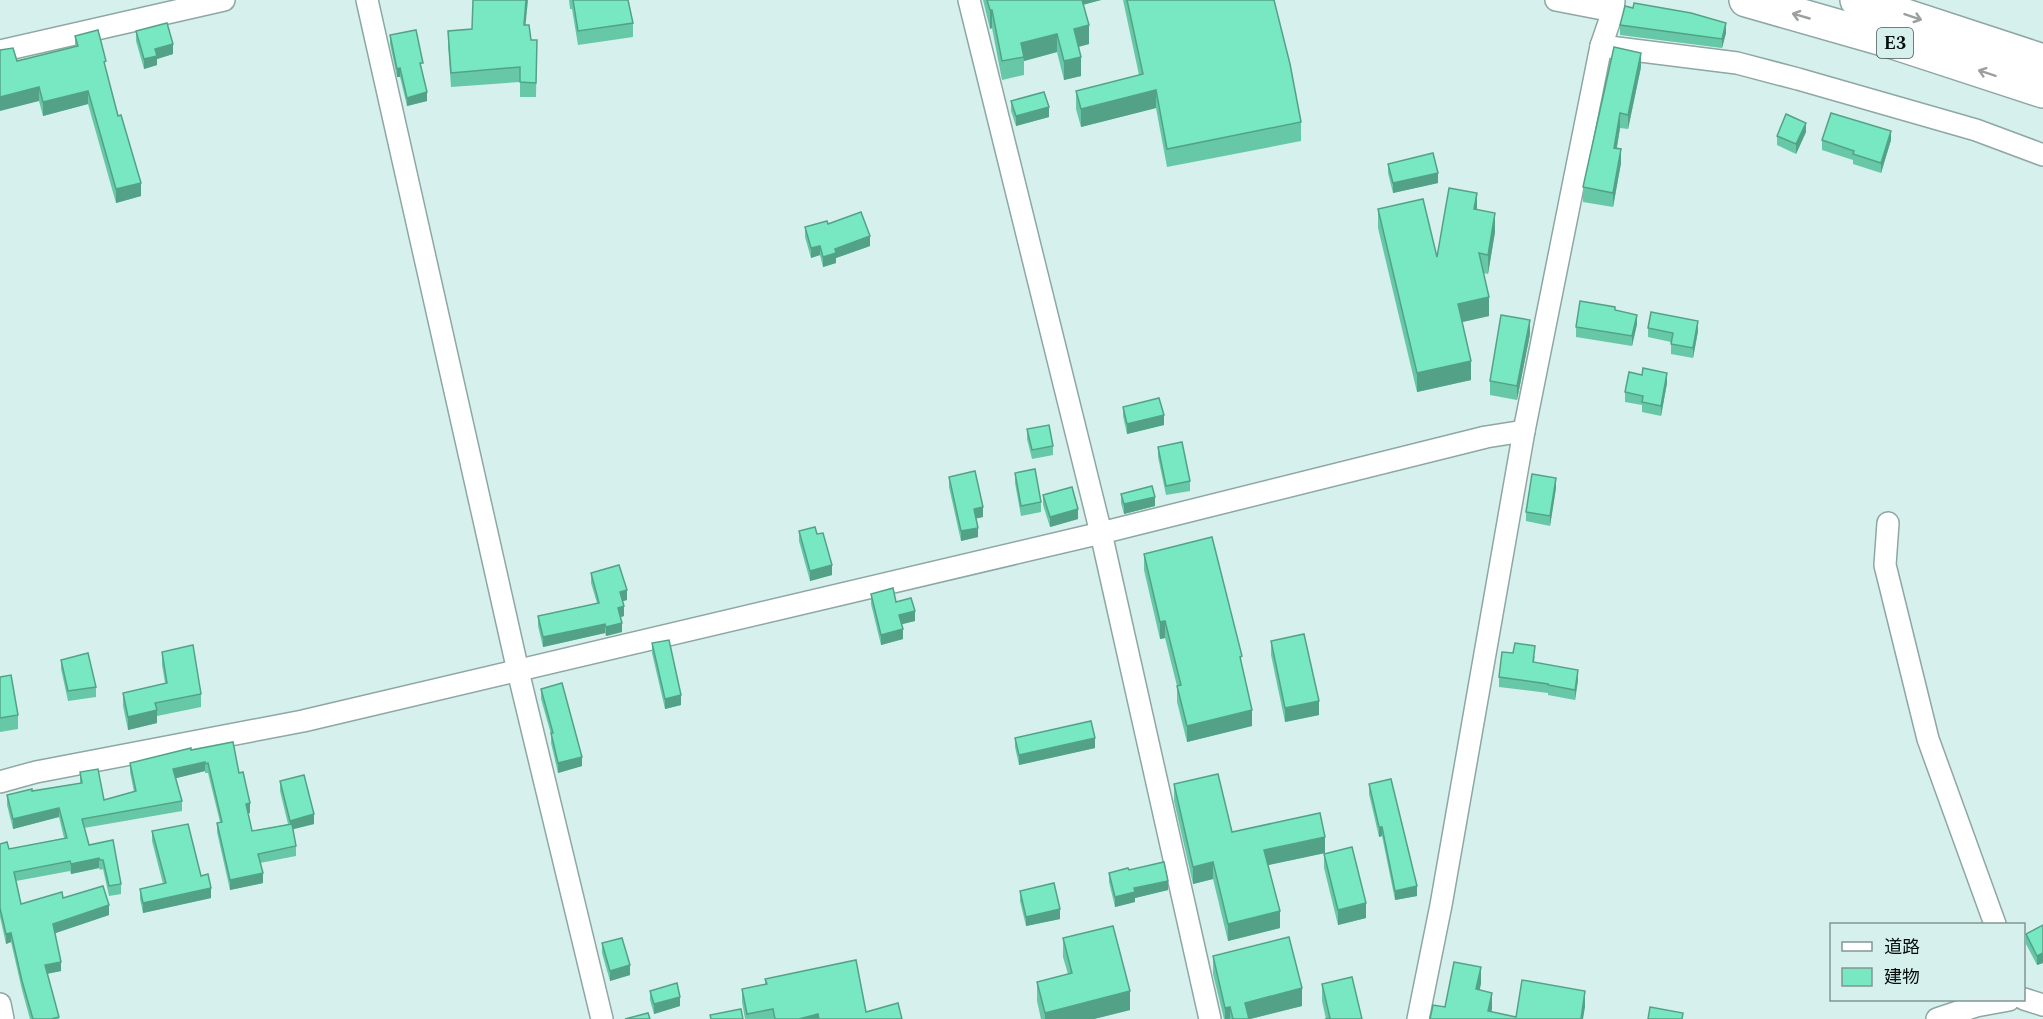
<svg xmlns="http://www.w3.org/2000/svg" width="2043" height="1019" font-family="Spectral,'Noto Sans JP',serif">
<rect width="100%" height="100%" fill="#d5f0ed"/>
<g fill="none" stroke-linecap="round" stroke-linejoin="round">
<!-- street casing -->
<g stroke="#8ea7a4" stroke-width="24">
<g id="street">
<path d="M367 0 518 671 602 1019"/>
<path d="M969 0 1101 533 1210 1019"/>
<path d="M1556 0 1613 11"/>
<path d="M1601 46 1737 63 1798 79 1976 130 2043 155"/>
<path d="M0 51 224 0"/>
<path d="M1888 523 1885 565 1928 739 1995 924"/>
<path d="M0 782 36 772 303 721 1101 533 1486 437 1524 431"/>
<path d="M2024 999 2043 1005"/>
<path d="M0 1004 3 1019"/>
<path d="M1418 1019 1441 905 1524 431 1601 46 1613 11 1614 0"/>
<path d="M1937 1019 1976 1006 2009 1000"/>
</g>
</g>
<!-- highway casing -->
<g stroke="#8ea7a4" stroke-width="36">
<g id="highway">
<path d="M1746 0 1893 42 2043 91"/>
<path d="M1857 0 2043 61"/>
</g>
</g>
<!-- street -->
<use href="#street" stroke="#fff" stroke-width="21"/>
<!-- highway -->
<use href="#highway" stroke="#fff" stroke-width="33"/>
</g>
<!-- wall -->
<g fill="#66c8a6">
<path d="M569 0H628L633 23V37L578 45 572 9H570Z"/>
<path d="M983 0H1101L1083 5 1089 44 1078 47 1081 76 1064 80 1057 52 1024 61V75L1002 80 992 28 990 29Z"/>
<path d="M1123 0H1274L1301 122V141L1167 167 1156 108 1081 127 1076 109V91L1139 75Z"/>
<path d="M525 25 531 40H537L536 97H520V82L451 87 448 45V31Z"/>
<path d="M1620 25 1726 33 1722 48 1620 35Z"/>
<path d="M136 31 173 54 157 59V65L144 69 136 41Z"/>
<path d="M390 35 423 72H422L427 101 407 106 400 77H397L390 44Z"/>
<path d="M75 36 106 71 141 196 116 203 88 104 43 116 39 101 17 61 75 47Z"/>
<path d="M1641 67 1628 129 1620 128 1617 148 1621 163 1613 207 1583 202V187Z"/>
<path d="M1011 101 1049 117 1016 126 1011 111Z"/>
<path d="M1806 132 1796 154 1777 145V136Z"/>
<path d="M1822 140H1891L1881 173 1853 164V160L1822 150Z"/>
<path d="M1388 164 1438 183 1393 193 1388 173Z"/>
<path d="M1378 209 1437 257 1477 210 1495 232 1488 274 1483 273 1489 316 1462 322 1471 380 1417 392 1378 228Z"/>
<path d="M828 224 870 246 836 258V263L823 267 820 255 811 258 805 237V227Z"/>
<path d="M1615 310 1637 324 1632 346 1576 337V327Z"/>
<path d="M1648 328 1698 331 1693 358 1671 354V342L1648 337Z"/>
<path d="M1530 334 1517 400 1490 395V381Z"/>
<path d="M1667 383 1661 416 1642 412V405L1625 402V392Z"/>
<path d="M1123 407 1164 425 1127 434 1123 416Z"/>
<path d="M1027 429 1053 446V455L1032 459 1027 439Z"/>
<path d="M1158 447 1190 481V491L1166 495 1158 457Z"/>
<path d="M1015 473 1041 502V512L1021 516 1015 483Z"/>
<path d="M949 477 983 517 976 518 978 537 961 541 949 487Z"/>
<path d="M1556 488 1550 526 1526 521V512Z"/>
<path d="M1121 494 1155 506 1124 514 1121 503Z"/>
<path d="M1043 495 1078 519 1050 527 1043 505Z"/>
<path d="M799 531 832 575 810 581 799 541Z"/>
<path d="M1144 554 1242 667 1252 726 1187 742 1177 702V686L1165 638 1160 639 1144 570Z"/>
<path d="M591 573 627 600 622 601 624 616 620 617 622 632 606 636 605 633 543 647 538 626V616L597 603 591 583Z"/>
<path d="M871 594 896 602 915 621 901 624 903 639 881 645 871 604Z"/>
<path d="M1271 641 1319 715 1285 722 1271 655Z"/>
<path d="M652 643 681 705 665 709 652 653Z"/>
<path d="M162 652 201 694V707L157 716V723L128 730 123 706V693L165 683 162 665Z"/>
<path d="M1535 656 1534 662 1578 680 1575 700 1548 695V693L1499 687V677Z"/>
<path d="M61 660 96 687V697L68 701 61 669Z"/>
<path d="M0 677 18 715V729L0 732Z"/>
<path d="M541 689 582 766 558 773 551 743V734L541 699Z"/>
<path d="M1015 738 1095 748 1019 765 1015 747Z"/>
<path d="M191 750 239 773 250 813H248L252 831 288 824 280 791V781L314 824 293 829 296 846V856L260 863 263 883 230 890 217 832V823L220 822 208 773H205V771L176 778 182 801V811L84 828 89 845 113 840 121 884V894L109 896 103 869 100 870 99 868 71 874 70 871 16 881 21 904 63 898 109 915 55 933 61 971 47 974 59 1019H30L22 990 11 942 6 944 0 917V844L9 849 64 838 59 817 13 829 7 805V795L80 783V772L104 800 134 792 130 772V763Z"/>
<path d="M1174 784 1232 832 1325 853 1268 865 1280 928 1228 941 1213 879 1193 884 1174 801Z"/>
<path d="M1369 784 1417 896 1395 900 1382 836 1379 837 1369 794Z"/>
<path d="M152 831 211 898 143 913 140 899V889L163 884 152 841Z"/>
<path d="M1324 854 1366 918 1338 925 1324 868Z"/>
<path d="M1129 870 1168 890 1135 898V902L1115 907 1109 882V873Z"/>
<path d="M1020 891 1060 919 1026 926 1020 901Z"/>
<path d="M2043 925V963L2037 965 2026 944V934Z"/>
<path d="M1063 938 1130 1010 1094 1019H1041L1037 1001V982L1068 974 1063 957Z"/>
<path d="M602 943 630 975 610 981 602 953Z"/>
<path d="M1213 956 1302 1006 1250 1019H1224L1213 974Z"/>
<path d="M765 979 866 1012 902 1019H745L742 1002V989L765 985Z"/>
<path d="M1322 984 1362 1019H1326L1322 1001Z"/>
<path d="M650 991 680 1006 654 1014 650 1000Z"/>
</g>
<!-- shaded-wall -->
<g fill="#53a287">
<path d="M526 0H528L524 40V25Z"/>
<path d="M1078 0H1101L1078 6Z"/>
<path d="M990 10H992V28L990 29Z"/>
<path d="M1726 23V33L1722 48V39Z"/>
<path d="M1089 25V44L1074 48V29Z"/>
<path d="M1057 34V52L1024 61 1021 43Z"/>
<path d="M173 44V54L157 59V65L144 69V59L155 49Z"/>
<path d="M1641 53V67L1628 129V115Z"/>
<path d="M1081 57V76L1064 80V61Z"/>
<path d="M400 68V77H397V69Z"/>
<path d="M39 87V101L0 111V97Z"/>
<path d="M1156 90V108L1081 127V109Z"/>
<path d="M88 91V104L43 116V102Z"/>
<path d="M427 92V101L407 106V98Z"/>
<path d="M1049 107V117L1016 126V116Z"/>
<path d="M1620 113V128L1614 162V148Z"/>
<path d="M1806 123V132L1796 154V144Z"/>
<path d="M1891 131V140L1881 173V163Z"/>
<path d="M1621 149V163L1613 207V193Z"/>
<path d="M1438 173V183L1393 193V183Z"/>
<path d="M141 183V196L116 203V189Z"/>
<path d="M1477 193V212L1474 209Z"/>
<path d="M1495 213V232L1488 274V255Z"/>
<path d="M870 236V246L836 258V263L823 267V257L835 249Z"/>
<path d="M820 246V255L811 258V248Z"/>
<path d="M1489 297V316L1458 323V304Z"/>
<path d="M1637 315V324L1632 346V336Z"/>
<path d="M1530 320V334L1517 400V386Z"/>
<path d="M1698 321V331L1693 358V348Z"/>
<path d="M1471 361V380L1417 392V373Z"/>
<path d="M1667 373V383L1661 416V406Z"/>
<path d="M1164 415V425L1127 434V424Z"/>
<path d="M1556 478V488L1550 526V516Z"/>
<path d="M1155 497V506L1124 514V504Z"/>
<path d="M983 507V517L974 519V509Z"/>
<path d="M1078 509V519L1050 527V517Z"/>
<path d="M978 528V537L961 541V531Z"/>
<path d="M832 565V575L810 581V571Z"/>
<path d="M627 590V600L620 602V592Z"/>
<path d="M624 606V616L618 618V608Z"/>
<path d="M915 611V621L899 625V615Z"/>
<path d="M1165 621V638L1160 639V622Z"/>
<path d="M622 623V632L606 636V627Z"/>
<path d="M605 624V633L543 647V637Z"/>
<path d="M903 629V639L881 645V635Z"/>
<path d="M1578 670V680L1575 700V690Z"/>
<path d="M681 695V705L665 709V699Z"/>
<path d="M1319 701V715L1285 722V708Z"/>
<path d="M157 710V723L128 730V717Z"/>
<path d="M1252 710V726L1187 742V726Z"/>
<path d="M1095 738V748L1019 765V755Z"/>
<path d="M582 757V766L558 773V763Z"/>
<path d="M205 762V771L173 779V769Z"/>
<path d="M250 803V813L246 814V804Z"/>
<path d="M59 808V817L13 829V819Z"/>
<path d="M314 814V824L290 830V821Z"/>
<path d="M1379 827H1382V836L1379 837Z"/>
<path d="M1325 837V853L1264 866V850Z"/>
<path d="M99 858V868L71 874V864Z"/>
<path d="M1213 862V879L1193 884V867Z"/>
<path d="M263 873V883L230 890V880Z"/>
<path d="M1168 881V890L1135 898V902L1115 907V897L1134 888Z"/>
<path d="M1417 886V896L1395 900V891Z"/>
<path d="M211 888V898L143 913V903Z"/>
<path d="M1366 903V918L1338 925V910Z"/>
<path d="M109 905V915L53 934V924Z"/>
<path d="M1060 909V919L1026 926V917Z"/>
<path d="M1280 911V928L1228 941V924Z"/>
<path d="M11 933V942L6 944V934Z"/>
<path d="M2043 953V963L2037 965V956Z"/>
<path d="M61 962V971L45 974V965Z"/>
<path d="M630 965V975L610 981V971Z"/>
<path d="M1481 967V984L1476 1006V989Z"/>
<path d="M1302 988V1006L1250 1019H1245V1003Z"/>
<path d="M1130 991V1010L1094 1019H1045V1013Z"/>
<path d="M1585 991V1007L1583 1019H1581Z"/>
<path d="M1492 993V1009L1490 1019 1488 1011Z"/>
<path d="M680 997V1006L654 1014V1004Z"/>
<path d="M1230 1007V1019H1225V1008Z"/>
<path d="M818 1014V1019H799Z"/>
</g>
<!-- building -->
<g fill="#77e8c1" stroke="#53a287" stroke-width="1.5">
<path d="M473 0H526L524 25H529L531 40H537L536 83 520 82V67L451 73 448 31 472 29Z"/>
<path d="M573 0H628L633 23 578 31Z"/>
<path d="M987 0H1082L1089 25 1074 29 1081 57 1064 61 1057 34 1021 43 1024 57 1002 61 992 10H990Z"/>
<path d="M1127 0H1274L1290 64 1301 122 1167 149 1156 90 1081 109 1076 91 1143 74Z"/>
<path d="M1634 3 1691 13 1726 23 1722 39 1620 25 1625 6 1633 8Z"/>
<path d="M167 23 173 44 155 49 157 56 144 59 136 31Z"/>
<path d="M98 30 106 61 104 62 118 116 121 115 141 183 116 189 88 91 43 102 39 87 0 97V50L13 48 17 61 78 46 75 36Z"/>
<path d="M416 30 423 63H420L427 92 407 98 400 68 397 69 390 35Z"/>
<path d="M1614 47 1641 53 1628 115 1620 113 1614 148 1621 149 1613 193 1583 187Z"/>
<path d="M1044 92 1049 107 1016 116 1011 101Z"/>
<path d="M1831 113 1891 131 1881 163 1853 154 1854 151 1822 140Z"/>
<path d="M1786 114 1806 123 1796 144 1777 136Z"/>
<path d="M1433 153 1438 173 1393 183 1388 164Z"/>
<path d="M1449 188 1477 193 1474 209 1495 213 1488 255 1479 253 1489 297 1458 304 1471 361 1417 373 1378 209 1423 199 1437 257Z"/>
<path d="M861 212 870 236 835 249 836 253 823 257 820 246 811 248 805 227 827 221 828 224Z"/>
<path d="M1580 301 1615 307V310L1637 315 1632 336 1576 327Z"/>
<path d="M1651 312 1698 321 1693 348 1671 344 1673 333 1648 328Z"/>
<path d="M1501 315 1530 320 1517 386 1490 381Z"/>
<path d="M1643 368 1667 373 1661 406 1642 402 1643 396 1625 392 1629 372 1642 375Z"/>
<path d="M1159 398 1164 415 1127 424 1123 407Z"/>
<path d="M1049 425 1053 446 1032 450 1027 429Z"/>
<path d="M1182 442 1190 481 1166 486 1158 447Z"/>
<path d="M1035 469 1041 502 1021 506 1015 473Z"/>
<path d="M975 471 983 507 974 509 978 528 961 531 949 477Z"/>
<path d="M1532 474 1556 478 1550 516 1526 512Z"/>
<path d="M1152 486 1155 497 1124 504 1121 494Z"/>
<path d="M1072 487 1078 509 1050 517 1043 495Z"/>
<path d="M815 527 817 534 823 533 832 565 810 571 799 531Z"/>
<path d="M1212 537 1242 656 1240 657 1252 710 1187 726 1177 686 1181 685 1165 621 1160 622 1144 554Z"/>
<path d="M619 565 627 590 620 592 624 606 618 608 622 623 606 627 605 624 543 637 538 616 599 603 591 573Z"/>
<path d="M893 588 896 602 911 598 915 611 899 615 903 629 881 635 871 594Z"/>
<path d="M1304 634 1319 701 1285 708 1271 641Z"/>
<path d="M669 640 681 695 665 699 652 643Z"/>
<path d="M1515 643 1535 646 1533 662 1578 670 1575 690 1548 685V684L1499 677 1502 652 1513 653Z"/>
<path d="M193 645 201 694 155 703 157 710 128 717 123 693 167 683 162 652Z"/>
<path d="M88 653 96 687 68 691 61 660Z"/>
<path d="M11 675 18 715 0 718V677Z"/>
<path d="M562 683 582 757 558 763 551 733H553L541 689Z"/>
<path d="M1091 721 1095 738 1019 755 1015 738Z"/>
<path d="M233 742 239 773 243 772 250 803 246 804 252 831 292 824 296 846 258 854 263 873 230 880 217 823 222 822 208 763 205 764V762L173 769 182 801 82 819 89 845 113 840 121 884 109 886 103 860H100L99 858 71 864 70 861 14 872 21 904 62 892 63 898 103 886 109 905 53 924 61 962 45 965 59 1017 51 1019H33L22 981 11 933 6 934 0 908V844L7 842 9 849 67 838 59 808 13 819 7 795 32 789V791L82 783 80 772 98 769 104 800 136 791 130 763 191 748V750Z"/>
<path d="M1218 774 1232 832 1320 813 1325 837 1264 850 1280 911 1228 924 1213 862 1193 867 1174 784Z"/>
<path d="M304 775 314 814 290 821 280 781Z"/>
<path d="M1391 779 1417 886 1395 891 1382 827H1379L1369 784Z"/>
<path d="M188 824 201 876 208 874 211 888 143 903 140 889 166 883 152 831Z"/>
<path d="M1352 847 1366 903 1338 910 1324 854Z"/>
<path d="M1164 862 1168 881 1134 888 1135 892 1115 897 1109 873 1128 868 1129 870Z"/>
<path d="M1054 883 1060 909 1026 917 1020 891Z"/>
<path d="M2043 925V953L2037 956 2026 934Z"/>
<path d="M1113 926 1130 991 1045 1013 1037 982 1072 973 1063 938Z"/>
<path d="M1289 937 1302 988 1245 1003 1249 1019H1233L1230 1007 1225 1008 1213 956Z"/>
<path d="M622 938 630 965 610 971 602 943Z"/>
<path d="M856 960 866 1012 898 1003 902 1019H819L818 1014 799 1019H775L773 1009 747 1014 742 989 767 984 765 979Z"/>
<path d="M1454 962 1481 967 1476 989 1492 993 1488 1011 1516 1017 1522 980 1585 991 1581 1019H1430L1433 1005 1445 1007Z"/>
<path d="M1352 977 1362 1019H1325L1330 1018 1322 984Z"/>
<path d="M677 983 680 997 654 1004 650 991Z"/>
<path d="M1650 1007 1683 1013 1682 1019H1648Z"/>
<path d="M741 1009 743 1019H711L710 1015Z"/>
<path d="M648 1013 650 1019H625Z"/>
</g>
<!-- one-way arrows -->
<defs><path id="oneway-shaft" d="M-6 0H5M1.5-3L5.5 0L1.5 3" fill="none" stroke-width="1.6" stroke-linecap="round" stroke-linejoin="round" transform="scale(1.5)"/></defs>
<g stroke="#9b9f9e">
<use href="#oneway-shaft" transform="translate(1801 16) rotate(-164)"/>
<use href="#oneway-shaft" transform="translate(1913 17) rotate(19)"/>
<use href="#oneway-shaft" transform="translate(1987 73) rotate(-162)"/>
</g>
<g text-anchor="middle" stroke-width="4.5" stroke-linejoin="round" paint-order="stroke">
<!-- shield labels -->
<rect fill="#d5f0ed" stroke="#445250" stroke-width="1.5" x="1877" y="28" width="36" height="30" rx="4.5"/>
<g font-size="18" font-weight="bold" fill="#060e0d">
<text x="1895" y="49">E3</text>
</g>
</g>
<!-- legend -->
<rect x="1830" y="923" width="195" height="78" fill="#d5f0ed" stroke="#829693" stroke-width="1.5"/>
<rect x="1842" y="942" width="30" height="9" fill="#ffffff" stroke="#829693" stroke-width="1.5"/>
<text x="1884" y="953" font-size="18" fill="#060e0d">道路</text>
<rect x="1842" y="968" width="30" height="18" fill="#77e8c1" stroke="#829693" stroke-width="1.5"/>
<text x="1884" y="983" font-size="18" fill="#060e0d">建物</text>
</svg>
